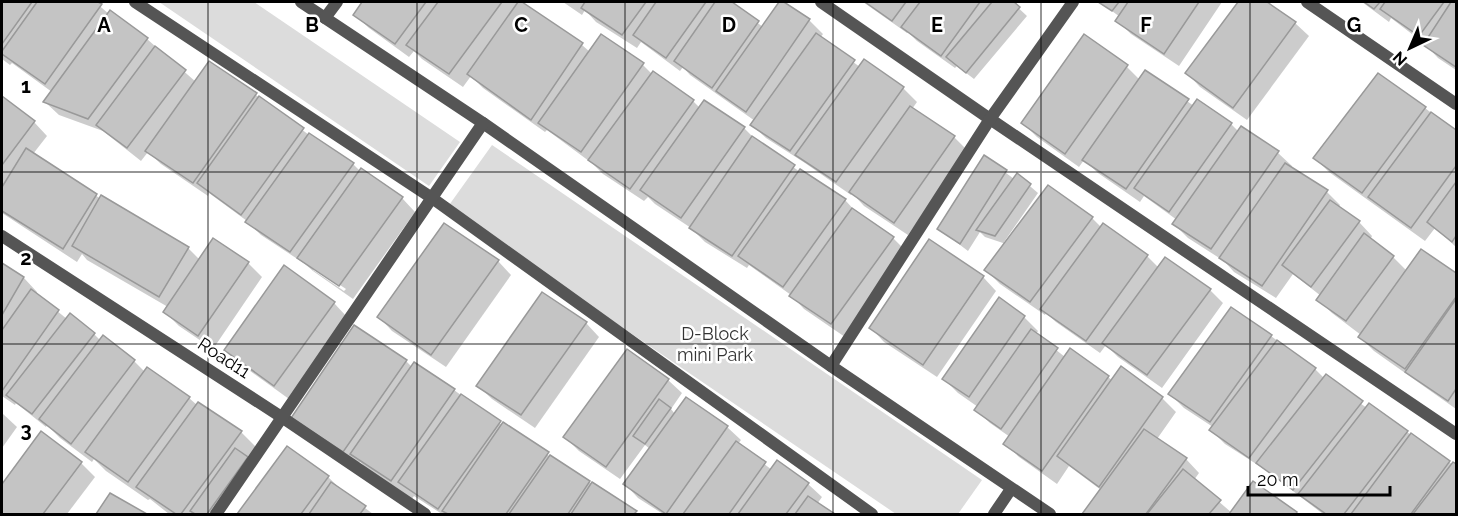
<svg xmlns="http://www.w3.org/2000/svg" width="1458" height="516" font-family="Raleway,sans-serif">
<rect width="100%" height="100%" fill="#fff"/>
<!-- green -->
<g fill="#dcdcdc">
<path d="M159 2H254L460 142 429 186Z"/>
<path d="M492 145 982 480 958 514H896L447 208Z"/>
</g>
<!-- shadow -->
<g fill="#0003" fill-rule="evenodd">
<path d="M2 2H95L109 14 147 39 196 82 256 95 309 135 353 164 361 172 402 198 415 212 353 299 313 271 305 264 261 235 247 221 209 193 208 196 161 164 148 152 141 161 103 131 59 115 45 102 52 92 12 63 10 65 2 59ZM313 267 346 289 344 291 313 270Z"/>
<path d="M364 2H525L523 4 582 45 590 52 643 65 652 74 693 101 700 108 704 102 744 128 757 141 800 172 845 200 858 214 893 238 907 252 845 337 804 309 791 295 749 265 747 268 705 242 691 228 655 204 648 197 644 201 603 174 593 164 547 130 545 132 483 88 471 76 463 87 422 59 414 51 409 57 369 28 355 15Z"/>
<path d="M563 2H729L763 27 782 2 809 20 823 34 820 38 860 67 864 61 903 88 917 102 912 109 954 137 968 151 908 235 864 206 852 193 851 195 805 163 766 138 752 125 755 121 690 75 683 67 680 71 641 42 637 48 596 22 585 10 582 15Z"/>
<path d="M863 2H1012L1027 16 974 79 957 66 955 68 917 41 908 32 907 33Z"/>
<path d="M1100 2H1222L1179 66 1131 34 1117 20 1120 17Z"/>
<path d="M1240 2H1265L1295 23 1309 36 1247 120 1200 87 1187 73Z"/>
<path d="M1362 2H1456V70L1438 58 1425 44 1391 18 1389 22Z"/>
<path d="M1127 67 1140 80 1145 72 1194 106 1231 124 1239 132 1241 128 1278 153 1292 166 1290 169 1327 192 1340 205 1338 208 1359 222 1372 236 1370 240 1393 257 1407 271 1421 251 1456 274V409L1374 351 1360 337 1361 335 1332 313 1318 299 1321 296 1293 274 1276 298 1234 272 1224 261 1188 238 1174 224 1177 220 1144 196 1140 202 1098 173 1084 160 1079 167 1037 137 1023 123Z"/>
<path d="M2 98 34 122 47 136 33 154 101 199 188 248 200 260 248 263 262 277 213 349 179 326 165 312 168 307 87 260 82 254 77 262 2 213Z"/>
<path d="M1425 108 1456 132V247L1435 228 1425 241 1329 172 1315 158Z"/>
<path d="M985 157 1014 179 1017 175 1038 193 1004 242 1006 244 1092 218 1101 227 1147 256 1159 268 1210 290 1223 303 1162 388 1118 357 1106 345 1100 353 1056 322 1046 313 1045 315 1000 284 986 270 1006 244 985 237 980 232 968 251 939 229Z"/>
<path d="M498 261 511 275 446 367 392 331 379 317Z"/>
<path d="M2 263 24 278 37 292 36 294 67 319 94 334 101 341 134 361 145 372 147 369 189 398 197 405 198 404 241 432 261 452 220 514H169L150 499 148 500 106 471 94 459 92 462 60 438 47 425 46 427 16 403 15 405 2 396Z"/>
<path d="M983 277 996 291 937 377 884 342 871 328Z"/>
<path d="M999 299 1024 317 1038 331 1036 334 1065 357 1108 377 1113 381 1122 368 1162 398 1176 412 1157 439 1186 459 1199 473 1194 480 1232 513 1298 514H1084L1101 490 1069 466 1057 484 1019 457 1005 443 1010 437 990 423 976 410 978 407 958 393 944 379Z"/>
<path d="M334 303 347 317 289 399 239 363 226 350Z"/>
<path d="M586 323 599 337 535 428 492 399 478 386Z"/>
<path d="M1271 336 1315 369 1324 378 1367 408 1407 432 1453 465 1454 464 1456 466V514H1323L1264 469 1225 444 1211 430 1213 427 1184 408 1170 394Z"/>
<path d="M406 361 412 367 454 390 502 425 638 514H442L414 496 411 500 372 474 360 462 358 465 306 431Z"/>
<path d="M668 380 682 393 671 409 675 414 727 427 741 440 738 444 772 470 808 484 822 497 817 504 832 514H663L638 498 625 484 650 449 645 445 620 479 579 451 565 437Z"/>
<path d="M2 413 17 427 2 448Z"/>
<path d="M41 433 81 463 95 477 67 514H2V487Z"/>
<path d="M288 448 328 477 344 492 373 514H239Z"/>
<path d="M111 495 144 514H97Z"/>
</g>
<!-- building -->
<g fill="#c4c4c4" stroke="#999" stroke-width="1.5">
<path d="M2 2H32L2 44Z"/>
<path d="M37 2H98L102 4 45 84 2 54V51Z"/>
<path d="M362 2H426L395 44 353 15Z"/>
<path d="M438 2H502L449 74 406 45Z"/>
<path d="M518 2H522L583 43 531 120 467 74Z"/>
<path d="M585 2H646L622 35 581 8Z"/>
<path d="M656 2H706L666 58 633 35Z"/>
<path d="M715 2H732L759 21 712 88 674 61Z"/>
<path d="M779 2H784L810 19 746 112 716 91Z"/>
<path d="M865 2H906L892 21Z"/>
<path d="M920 2H980L941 56 901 27Z"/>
<path d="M992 2H1014L1020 7 966 73 946 57Z"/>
<path d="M1098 2H1119L1112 11Z"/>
<path d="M1128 2H1199L1164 54 1115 21Z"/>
<path d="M1238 2H1267L1296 22 1233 108 1185 73Z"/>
<path d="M1364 2H1380L1374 9Z"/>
<path d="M1385 2H1444L1419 36 1380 9Z"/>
<path d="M1451 2H1456V67L1423 45Z"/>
<path d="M110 10 148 38 88 119 43 102Z"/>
<path d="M816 33 855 60 790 151 750 125Z"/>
<path d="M601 34 644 63 581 152 538 123Z"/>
<path d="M1084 34 1128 65 1065 154 1021 123Z"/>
<path d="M155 46 186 70 127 148 96 125Z"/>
<path d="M864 59 904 87 836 182 795 155Z"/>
<path d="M209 61 257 93 193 183 145 151Z"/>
<path d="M1145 70 1189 99 1126 189 1082 160Z"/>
<path d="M653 71 694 100 630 189 588 160Z"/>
<path d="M1378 73 1426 107 1362 193 1313 158Z"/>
<path d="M2 96 35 121 2 165Z"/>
<path d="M259 96 304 128 241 215 197 183Z"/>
<path d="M1197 99 1232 123 1169 212 1134 188Z"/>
<path d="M704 100 745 127 681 218 640 190Z"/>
<path d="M910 106 955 136 894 223 849 192Z"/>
<path d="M1431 112 1456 130V166L1411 228 1368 197Z"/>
<path d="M1241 126 1279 151 1211 249 1172 224Z"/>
<path d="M309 133 354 163 290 252 245 222Z"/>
<path d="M752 136 795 165 732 256 689 228Z"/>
<path d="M26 148 97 194 63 249 2 211V187Z"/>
<path d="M984 155 1007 170 960 244 937 229Z"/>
<path d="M1285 163 1328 190 1262 286 1219 258Z"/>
<path d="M361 168 403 197 339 286 297 258Z"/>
<path d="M800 169 846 199 783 287 738 256Z"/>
<path d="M1017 173 1031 184 995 236 976 230Z"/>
<path d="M1456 182V236L1452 242 1427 222Z"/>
<path d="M1048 185 1093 217 1030 302 984 270Z"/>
<path d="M101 195 189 247 159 297 72 246Z"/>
<path d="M1330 200 1360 221 1311 287 1282 265Z"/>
<path d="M852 208 894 237 831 324 789 296Z"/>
<path d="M444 223 499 260 431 355 377 317Z"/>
<path d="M1103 223 1148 255 1086 341 1040 309Z"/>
<path d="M1364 233 1394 256 1346 321 1316 300Z"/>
<path d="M213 238 249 262 198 336 163 312Z"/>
<path d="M929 239 984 276 923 365 869 328Z"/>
<path d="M1421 249 1456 273V297L1405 369 1358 337Z"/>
<path d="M1165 257 1211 289 1147 375 1102 343Z"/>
<path d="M2 263 24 277 2 315Z"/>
<path d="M284 265 335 302 274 386 224 350Z"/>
<path d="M31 289 59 310 2 391V330Z"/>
<path d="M542 292 587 322 521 415 476 386Z"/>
<path d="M999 297 1025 316 969 397 942 379Z"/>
<path d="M1456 299V389L1448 401 1405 372Z"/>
<path d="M1231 307 1272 335 1210 422 1168 394Z"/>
<path d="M70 313 95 333 32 414 6 395Z"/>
<path d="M354 325 407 360 343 452 291 418Z"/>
<path d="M1031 329 1058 348 1001 429 974 410Z"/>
<path d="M103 335 135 360 71 444 39 419Z"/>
<path d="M1277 340 1316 368 1249 458 1209 430Z"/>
<path d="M1070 348 1109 376 1042 471 1003 444Z"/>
<path d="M627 349 669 379 606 467 563 437Z"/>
<path d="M414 362 455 389 391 481 350 454Z"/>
<path d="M1121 366 1163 397 1099 487 1057 456Z"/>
<path d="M147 367 190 397 128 482 85 452Z"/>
<path d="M1326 374 1363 401 1293 490 1256 463Z"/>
<path d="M461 394 501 421 438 509 398 482Z"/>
<path d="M686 397 728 426 666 514 623 484Z"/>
<path d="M659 399 671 408 645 444 633 436Z"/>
<path d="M198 402 242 431 181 514H176L136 487Z"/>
<path d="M1369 403 1408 431 1344 514H1326L1298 494Z"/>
<path d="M503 422 549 452 506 514H448L442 511Z"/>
<path d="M1144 429 1187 458 1146 514H1082Z"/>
<path d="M41 431 82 462 43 514H2V484Z"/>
<path d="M1411 433 1450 461 1411 514H1351Z"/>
<path d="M736 441 766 462 729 514H683Z"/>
<path d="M287 446 329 476 301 514H237Z"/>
<path d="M235 448 248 457 207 514H195L190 511Z"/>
<path d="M550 455 590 481 568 514H509Z"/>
<path d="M777 460 809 483 786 514H738Z"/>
<path d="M1453 462 1456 464V514H1413Z"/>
<path d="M1183 469 1221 500 1209 514H1147Z"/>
<path d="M1253 481 1297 512 1296 514H1229Z"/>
<path d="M331 482 366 506 360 514H309Z"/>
<path d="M592 482 637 511 634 514H571Z"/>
<path d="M110 493 147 514H96Z"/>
<path d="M808 496 835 514H795Z"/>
</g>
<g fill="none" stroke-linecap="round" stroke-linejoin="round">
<!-- minor -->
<g stroke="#555" stroke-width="12">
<path d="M135 2 432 198 872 514"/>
<path d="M301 2 483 123 831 366 1050 514"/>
<path d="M821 2 990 119 1456 434"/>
<path d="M1307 2 1456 104"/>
<path d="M325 18 337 2"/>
<path d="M2 236 283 418 425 514"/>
<path d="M831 366 990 119 1073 2"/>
<path d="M216 514 483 123"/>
<path d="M994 514 1011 489"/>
</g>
</g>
<!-- grid -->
<path fill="none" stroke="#000" stroke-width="1.5" stroke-opacity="0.55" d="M208 2V514M417 2V514M625 2V514M833 2V514M1041 2V514M1250 2V514M2 172H1456M2 344H1456"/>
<g text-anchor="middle" stroke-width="5" stroke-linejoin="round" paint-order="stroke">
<!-- park labels -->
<g font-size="18" fill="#333" stroke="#fff">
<text x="715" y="340">D-Block<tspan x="715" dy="21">mini Park</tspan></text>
</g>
<!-- street labels -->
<g font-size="18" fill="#000" stroke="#fff">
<text transform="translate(224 358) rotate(33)" y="6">Road11</text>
</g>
</g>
<g font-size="20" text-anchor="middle" font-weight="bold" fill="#000" stroke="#fff" stroke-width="5" stroke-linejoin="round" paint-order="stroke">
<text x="104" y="32">A</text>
<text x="312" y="32">B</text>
<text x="521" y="32">C</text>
<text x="729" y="32">D</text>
<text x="937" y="32">E</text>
<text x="1146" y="32">F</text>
<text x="1354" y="32">G</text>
<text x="26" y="93">1</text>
<text x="26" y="265">2</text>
<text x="26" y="437">3</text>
</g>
<!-- border -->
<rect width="1458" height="516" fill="none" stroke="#000000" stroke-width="6"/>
<!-- north arrow -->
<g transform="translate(1410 48) rotate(224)" stroke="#ffffff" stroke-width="4.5" paint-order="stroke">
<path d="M0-4.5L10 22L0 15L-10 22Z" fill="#000000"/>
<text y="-9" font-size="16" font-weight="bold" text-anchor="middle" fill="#000000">N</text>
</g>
<!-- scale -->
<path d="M1248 486v9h142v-9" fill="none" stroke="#000000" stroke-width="3"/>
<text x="1257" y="486" font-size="18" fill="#000000" stroke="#ffffff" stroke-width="4.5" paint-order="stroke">20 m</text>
</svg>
